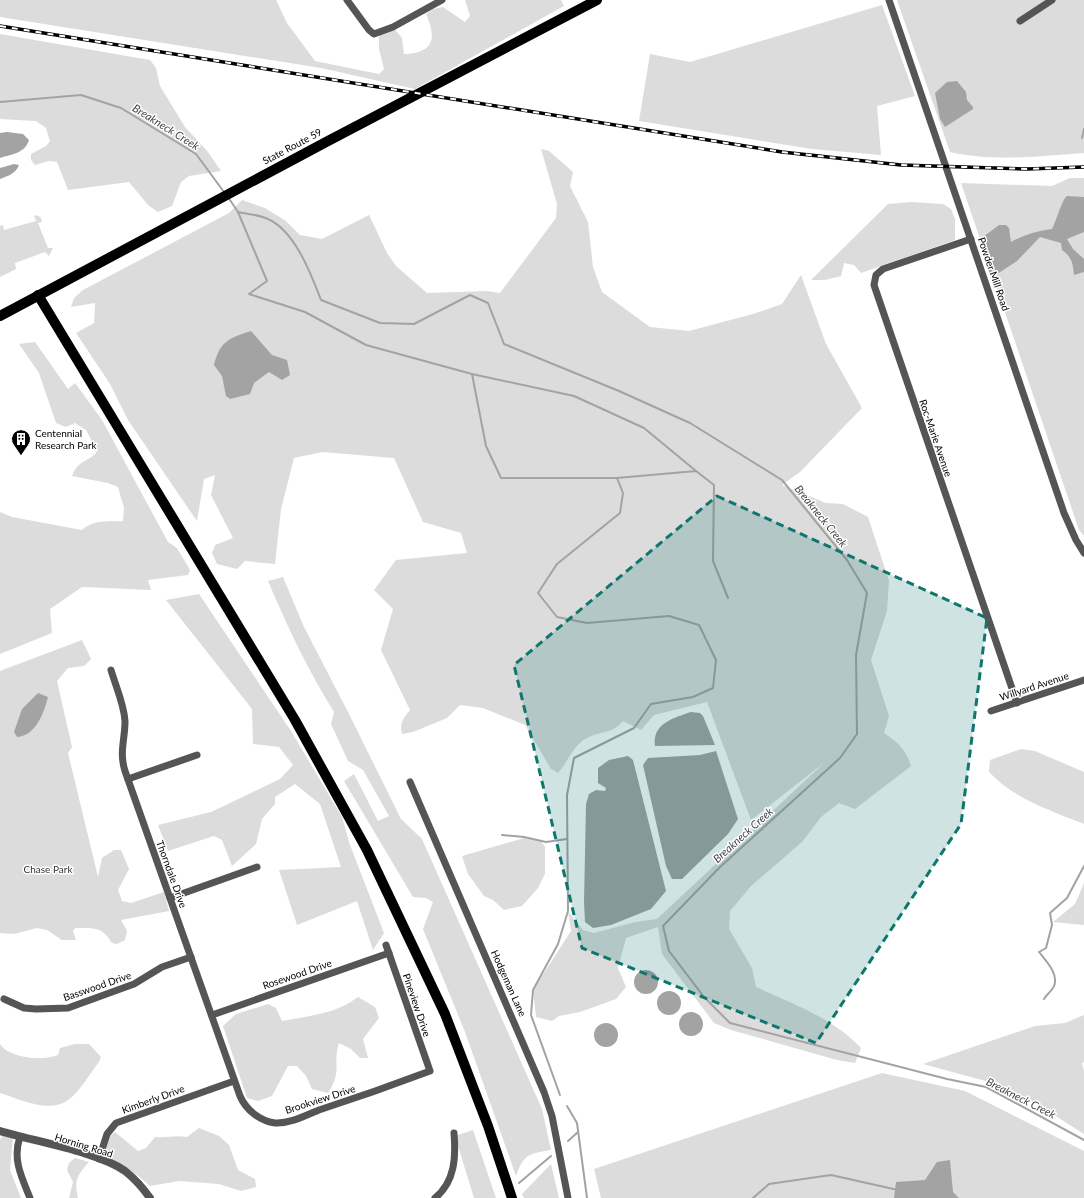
<svg xmlns="http://www.w3.org/2000/svg" width="1084" height="1198" font-family="Lato,sans-serif">
<rect width="100%" height="100%" fill="#fff"/>
<!-- green -->
<g fill="#dcdcdc">
<path d="M0 0H276L287 23 315 61 379 74 384 69 379 49V34L393 27 402 38 404 54C434 53 437 38 426 14L433 9 443 7 465 22 470 16 465 0H561L564 6 415 89 321 68 0 17Z"/>
<path d="M897 0H1084V153C1041 156 993 162 950 152Z"/>
<path d="M882 5 915 96 877 106 881 155 812 149 639 121 650 54 690 62Z"/>
<path d="M0 34 150 60 156 68 160 86 185 127 208 152 221 171 189 176 181 182 172 206 158 212 148 205 129 182 68 190 57 162 49 161 35 165 31 160V154L46 146 50 141 46 128 36 121 0 119Z"/>
<path d="M541 149 549 151 573 172 570 186 588 222 593 267 602 292 650 327 689 331 753 314 782 304 801 275 826 344 862 408 800 472 782 485 826 503 843 504 868 517 889 581 887 611 871 660 889 716 884 733C898 742 906 750 911 766L855 809 839 803 821 817 802 842 751 886 730 911 729 929 752 968 756 987C793 1004 833 1018 861 1048L855 1063 837 1060 731 1030 714 1023 662 954 658 927 626 938 618 968 626 987 616 999 580 1012 559 1016 552 1021 536 1017 533 990 571 931 568 911 583 930 594 933 635 922 657 919 825 762 751 820 707 702 654 715 641 730 623 721C610 737 595 729 580 743 571 751 566 764 558 773L551 769 525 725 483 708 460 705 447 718 413 732 402 734C399 723 404 718 410 710L381 650 393 609 374 590 396 560 467 553 461 533 423 522 394 458 322 452 294 458 281 509 275 564 245 561 237 569 217 564 212 553 215 545 233 538 211 495 215 475 204 479 197 521 128 420 110 384 76 333 94 323 95 303 71 307 74 298 83 290 229 213 242 200 265 208 286 221 300 235 322 239 369 215 387 253 396 266 427 293 487 291 500 293 556 218 557 204Z"/>
<path d="M1070 178H1084V536L1079 530 961 183 1052 186Z"/>
<path d="M911 202 943 204 951 209 955 219V240L861 273 854 265 844 263 841 276 825 280H811L888 204Z"/>
<path d="M34 216 37 215 41 218 42 222 38 223 48 248H53L49 256 45 252 15 263 16 269 0 277V226L3 225 4 230 36 221Z"/>
<path d="M35 342 68 389 75 383 102 420 168 542 177 548 190 570 188 575 148 580 151 590 82 587 50 609 52 633 0 654V512L12 517 82 530C94 519 108 522 123 521L124 508 118 487 108 483 72 476C79 458 91 462 97 451L86 430 75 423 66 427 56 423 39 373 19 344Z"/>
<path d="M283 577 304 627 348 712 401 819 422 839 542 1109 551 1150C528 1154 524 1154 516 1176L465 1032 423 929 433 902 426 898 413 897 344 781 354 774 378 821 389 816 363 770 348 761 331 724 334 712C308 670 287 626 268 581Z"/>
<path d="M199 594 291 731 342 817 350 845 384 933 373 950 357 901 297 925 279 870 341 867 320 804 295 784 275 797V804L262 819 256 844 232 866 222 840 214 836 168 851 158 825 211 812 280 779 293 765 279 747 253 744 252 709 166 600Z"/>
<path d="M82 640 91 659 84 666 68 668 57 681 72 747 68 753 98 877 102 858 114 850H121L129 869 118 890 122 901 131 903 164 892 169 911 121 920 127 931 125 940 117 944 112 943C102 926 94 928 75 928L73 931 76 940H62L47 930 37 928 14 934 0 933V671Z"/>
<path d="M1021 749 1035 751 1084 772V824C1050 810 1014 799 989 772L990 760Z"/>
<path d="M524 838 541 841 545 847V874L538 888 522 906 504 910 493 900 484 896 468 874 462 856Z"/>
<path d="M1084 883V925L1053 922 1075 904Z"/>
<path d="M358 997 375 1007 379 1018 363 1039 368 1058H360L351 1049 339 1043C332 1064 343 1070 328 1093L312 1089 306 1076 297 1066H288L272 1096 258 1101 247 1098 223 1026 236 1014 268 1004 276 1008 282 1021C309 1016 336 1014 358 997Z"/>
<path d="M1084 1015V1062L1082 1063 1084 1071V1134L1040 1106 993 1083 923 1064 1035 1026 1065 1023Z"/>
<path d="M0 1044C10 1059 44 1061 58 1055L60 1048 75 1044H89L101 1057 99 1062C91 1072 79 1093 68 1100 49 1114 20 1099 0 1093Z"/>
<path d="M882 1073 965 1091 1084 1151V1198H601L594 1169Z"/>
<path d="M199 1128 219 1136 229 1145 238 1170 255 1179 256 1187 241 1191 219 1184 179 1181 150 1186C136 1173 122 1165 104 1157L105 1140 115 1132 138 1151 146 1148 155 1137C166 1138 176 1135 187 1137Z"/>
<path d="M473 1130 496 1198H474L455 1136Z"/>
<path d="M4 1132 13 1135 10 1170 21 1198H0V1140Z"/>
<path d="M75 1158 89 1162C77 1176 74 1179 78 1198H69L73 1182 67 1170 69 1163Z"/>
<path d="M551 1164 559 1198H524L522 1194Z"/>
</g>
<!-- water -->
<g fill="#a3a3a3">
<path d="M957 81 966 92 967 100 973 107V109L945 127 940 119 935 93 947 82Z"/>
<path d="M7 132 23 134 29 140C25 153 13 154 0 158V133Z"/>
<path d="M14 164 19 165C16 174 7 176 0 179V168Z"/>
<path d="M1067 196 1084 197V232L1067 239 1073 249 1084 259V272L1074 275C1073 264 1072 257 1062 250L1061 243 1040 237 1017 261 991 278 979 240 999 225H1006L1009 228 1011 242C1023 235 1037 231 1052 229 1056 222 1062 199 1067 196Z"/>
<path d="M251 331 272 355 287 360 290 375 282 380 269 372 254 383 250 394 230 399 226 396 222 376 214 365C220 341 229 338 251 331Z"/>
<path d="M38 693 48 697C44 712 36 736 17 737L14 732 22 709Z"/>
<path d="M691 712 700 713 703 716 715 745 655 746C652 723 674 718 691 712Z"/>
<path d="M716 751 738 819 728 834 682 879H672L666 866 643 765 648 758 700 755Z"/>
<path d="M628 756 633 760 666 891 651 909 611 925 593 928 585 922 584 902 586 804 589 794 596 790 605 791 606 788 598 783V768L609 760Z"/>
<circle cx="646" cy="982" r="12"/>
<circle cx="669" cy="1003" r="12"/>
<circle cx="691" cy="1024" r="12"/>
<circle cx="606" cy="1035" r="12"/>
<path d="M950 1160 953 1192 959 1198H894L896 1182 925 1180 937 1162Z"/>
</g>
<g fill="none" stroke-linecap="round" stroke-linejoin="round">
<!-- stream -->
<g stroke="#a3a3a3" stroke-width="2">
<path d="M0 102 81 95 121 108 196 154 224 192"/>
<path d="M1082 138 1084 129"/>
<path d="M228 197 238 212 267 281 249 294 305 312 366 345 472 374 486 446 501 478H617L623 493 620 513 557 564 538 593 557 617 587 623 669 616 699 625 716 660 713 688 693 697 651 704 634 728 574 758 567 795 568 911 558 944 533 990 531 1015 560 1095"/>
<path d="M238 212C248 214 260 215 268 219 295 231 311 274 321 300L380 323 414 324 470 295 488 303 504 344 619 391 690 423 782 480 847 560 867 593 856 655 857 734 840 758 720 867 663 926 669 951 704 997 730 1023 947 1079 986 1087 1084 1140"/>
<path d="M472 374 574 396 644 428 696 471"/>
<path d="M617 478 696 471 714 485 713 561 728 598"/>
<path d="M502 835 524 837 546 842 567 839"/>
<path d="M1044 999C1046 995 1052 991 1054 986 1059 974 1046 961 1039 952L1046 948 1052 925 1050 913 1067 898 1084 866"/>
<path d="M567 1106 577 1123 587 1198"/>
<path d="M568 1141 578 1132"/>
<path d="M519 1183 551 1156"/>
<path d="M753 1198 769 1184 831 1175 898 1190"/>
</g>
<!-- minor -->
<g stroke="#555" stroke-width="7">
<path d="M347 0 369 30 374 34 393 27 442 0"/>
<path d="M889 0 1064 513 1076 540 1084 553"/>
<path d="M1020 21 1052 0"/>
<path d="M971 239 883 269 876 275 874 285 1017 703"/>
<path d="M111 670C116 687 124 704 125 721 125 740 119 752 125 771L240 1096C246 1110 260 1121 275 1123 290 1124 306 1115 319 1110 356 1098 393 1085 430 1071L386 945"/>
<path d="M991 711 1084 680"/>
<path d="M128 779 197 755"/>
<path d="M410 782 544 1092 552 1116 568 1198"/>
<path d="M170 898 257 867"/>
<path d="M4 999 24 1008 36 1009 68 1008 134 984 162 967 191 957"/>
<path d="M212 1015 389 953"/>
<path d="M20 1137C12 1159 22 1178 30 1198"/>
<path d="M99 1159 107 1134 116 1123 234 1081"/>
<path d="M435 1198C455 1182 456 1157 454 1133"/>
</g>
<!-- tertiary -->
<path stroke="#555" stroke-width="8" d="M0 1131C33 1141 99 1152 125 1171 135 1179 143 1188 150 1198"/>
<!-- primary -->
<g stroke="#000" stroke-width="10">
<path d="M38 295 295 720 367 850 445 1014 488 1126 512 1198"/>
<path d="M0 316 328 141 597 0"/>
</g>
<!-- rail casing -->
<g stroke="#000" stroke-width="3.5">
<path id="rail" d="M0 26 782 152 901 165 1027 169 1084 167"/>
</g>
<!-- rail -->
<use href="#rail" stroke="#fff" stroke-width="2" stroke-dasharray="6" stroke-linecap="butt"/>
</g>
<!-- marked area -->
<path fill="#0f766e" fill-opacity="0.2" stroke="#0f766e" stroke-width="3" stroke-dasharray="8 5" stroke-linejoin="round" d="M717 496 987 618 961 824 816 1043 582 948 514 665Z"/>
<!-- icons -->
<defs>
<g id="building-pin" transform="scale(1)"><path d="M0 17L-7.5 6A9.5 9.5 0 1 1 7.5 6Z" fill="#000" stroke="#fff"/><path d="M-4-6H4V6H1V3H-1V6H-4ZM-2.5-4.3h1.7v1.8h-1.7ZM.8-4.3h1.7v1.8H.8ZM-2.5-1h1.7V.8h-1.7ZM.8-1h1.7V.8H.8Z" fill="#fff"/></g>
</defs>
<g fill-rule="evenodd">
<use href="#building-pin" x="21" y="439"/>
</g>
<g text-anchor="middle" stroke-width="3" stroke-linejoin="round" paint-order="stroke">
<!-- street labels -->
<g font-size="10" fill="#000" stroke="#fff">
<text transform="translate(292 146) rotate(-28)" y="4">State Route 59</text>
<text transform="translate(994 274) rotate(71)" y="4">Powder Mill Road</text>
<text transform="translate(936 438) rotate(71)" y="4">Roc-Marie Avenue</text>
<text transform="translate(1034 686) rotate(-18)" y="4">Willyard Avenue</text>
<text transform="translate(172 874) rotate(70)" y="4">Thorndale Drive</text>
<text transform="translate(297 974) rotate(-19)" y="4">Rosewood Drive</text>
<text transform="translate(509 983) rotate(66)" y="4">Hodgeman Lane</text>
<text transform="translate(97 986) rotate(-19)" y="4">Basswood Drive</text>
<text transform="translate(417 1005) rotate(71)" y="4">Pineview Drive</text>
<text transform="translate(153 1099) rotate(-20)" y="4">Kimberly Drive</text>
<text transform="translate(320 1099) rotate(-18)" y="4">Brookview Drive</text>
<text transform="translate(84 1145) rotate(17)" y="4">Horning Road</text>
</g>
<!-- poi labels -->
<g font-size="10" fill="#000" stroke="#fff" text-anchor="start">
<text x="35" y="437">Centennial<tspan x="35" dy="12">Research Park</tspan></text>
</g>
<!-- park labels -->
<g font-size="10" fill="#333" stroke="#fff">
<text x="48" y="873">Chase Park</text>
</g>
<!-- water labels -->
<g font-size="11" font-style="italic" fill="#444" stroke="#fff">
<text transform="translate(166 127) rotate(32)" y="4">Breakneck Creek</text>
<text transform="translate(821 516) rotate(51)" y="4">Breakneck Creek</text>
<text transform="translate(743 835) rotate(-42)" y="4">Breakneck Creek</text>
<text transform="translate(1021 1098) rotate(27)" y="4">Breakneck Creek</text>
</g>
</g>
</svg>
